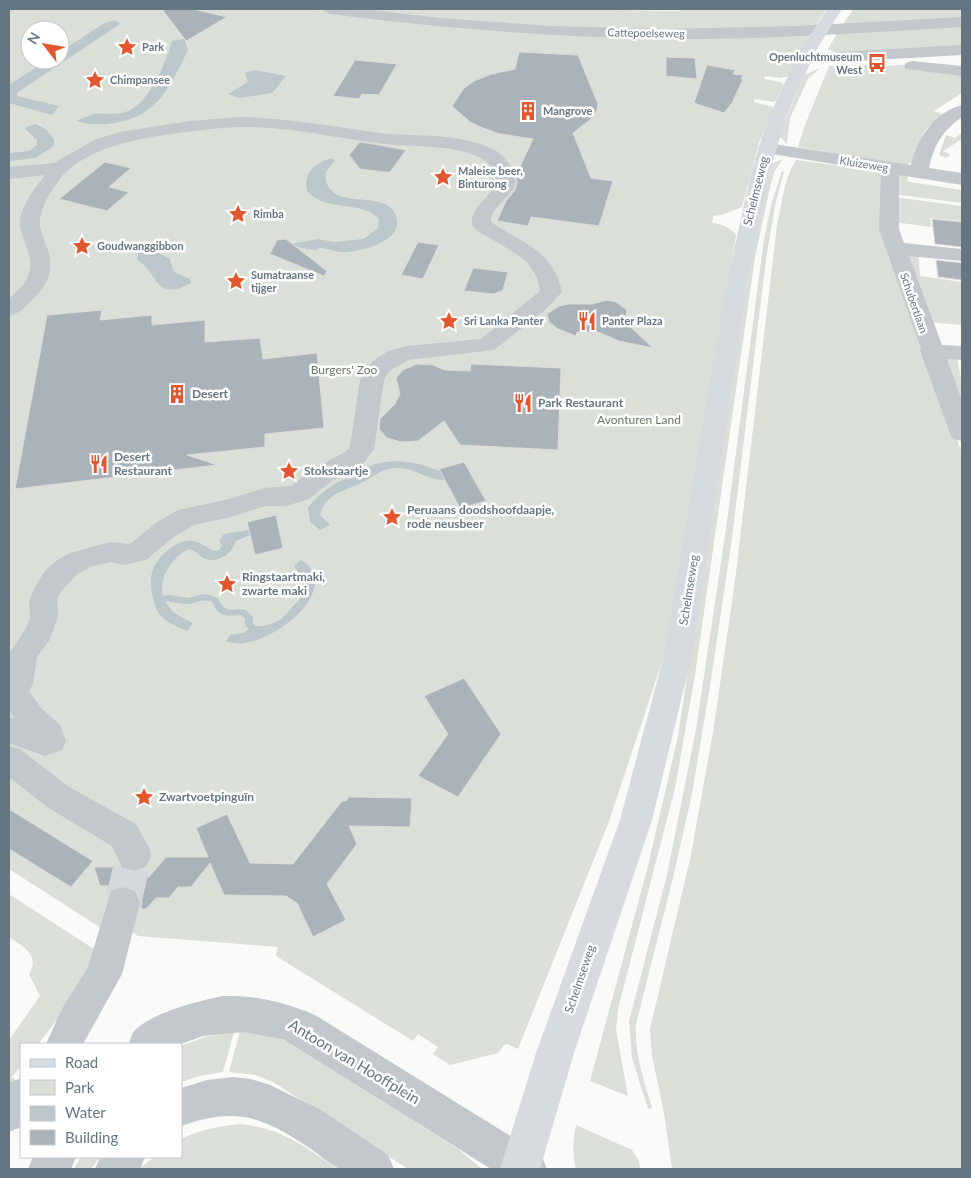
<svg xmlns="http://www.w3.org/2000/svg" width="971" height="1178" font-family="Lato,sans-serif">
<rect width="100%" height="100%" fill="#fafaf8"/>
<!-- green -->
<g fill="#dadfd7" fill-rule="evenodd">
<path d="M9 9H311L403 22 810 34 789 76 781 78 765 76 764 79 781 82 784 85 775 102 755 99 753 102 773 107 758 146 742 207 722 215 713 216 712 223C723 224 729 227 736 235L666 650 608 824 518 1049 507 1044 504 1045 498 1053 450 1065 433 1054 438 1047 418 1034 413 1041 276 956 278 947 138 936 106 916 101 928 9 869ZM30 30H60V60H30Z"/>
<path d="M348 9H558L679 11 682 9H826L815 27C660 36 502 29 348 9Z"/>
<path d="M853 9H962V19L843 25Z"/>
<path d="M962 26V46L839 55 828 49 838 32Z"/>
<path d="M870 65 872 67 902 65 913 70 962 74V93L934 111 944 115 925 130 912 162 906 165H896L798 147 805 125 829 66Z"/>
<path d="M820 68 808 79 790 118 787 144 779 136 804 75Z"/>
<path d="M962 133V139L943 151 951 155 946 158 939 155 946 135 955 138Z"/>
<path d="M783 159 775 170 771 183 755 257 695 675 675 788 618 1009 616 1030 628 1096 590 1081 647 870 678 736 751 256 771 164Z"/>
<path d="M796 160 886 172 926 351 962 453V1169H672L664 1113 652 1056 650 1029 691 855 713 732 735 581 777 225C782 205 784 178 796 160Z"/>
<path d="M782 171 784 172 775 206 766 259 732 538 711 680 692 794 673 878 636 1024C634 1053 644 1081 652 1108L648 1109 632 1058 629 1021 667 875 696 729 725 536 764 239 771 205Z"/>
<path d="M894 173 908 176 907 181 910 182 962 190V203L893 194Z"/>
<path d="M893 197 962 206V221L930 218 931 227 893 222Z"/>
<path d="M904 252 918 253 920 276 962 282V325L928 322Z"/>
<path d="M957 356 962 385V415L941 358Z"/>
<path d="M9 894 97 951 93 974 38 1044H21V1066L12 1077 19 1083 9 1094V1040L40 996 29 974C41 955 22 946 9 937Z"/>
<path d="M240 1031 278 1037 289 1042 458 1149 482 1169H408L273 1082 255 1075 229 1072Z"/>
<path d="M234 1032 223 1072 200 1076 181 1082V1046L205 1037Z"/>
<path d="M242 1124C284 1130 304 1146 337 1169H139L154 1157H181V1139C201 1129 221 1126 242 1124Z"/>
<path d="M576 1125 632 1150 639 1161 640 1169H576C572 1154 573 1141 576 1125Z"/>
<path d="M81 1157H100L91 1169H74Z"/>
</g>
<!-- water -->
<g fill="#bbc7cb">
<path d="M115 20 120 24 18 92 17 96 59 106 52 115 9 103V85L48 60H60V52L103 24Z"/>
<path d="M184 39 188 50C170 86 158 117 114 123 101 125 89 125 76 121 81 119 88 116 94 114 105 112 117 116 128 111 149 103 167 61 172 41Z"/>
<path d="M254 70 286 76 272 93 239 98 228 94 248 82 245 73Z"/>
<path d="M36 124 47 130 54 139V146L35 158 9 161V153L29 151 37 145V140L25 129 28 126Z"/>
<path d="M331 158 335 161C328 169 323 172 327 184 337 211 392 187 397 220 400 243 359 252 343 252 336 252 327 248 321 248 319 248 317 250 314 250 306 249 300 248 292 244L318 239 334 242 364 239 378 228 379 219C360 199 326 213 307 191 304 172 314 164 331 158Z"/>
<path d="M139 248 152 250 169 258 174 272 190 279 191 283C154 303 160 273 137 260Z"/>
<path d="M398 461 419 464 440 471 445 480C430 481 416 469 400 468 383 467 375 476 361 483 344 491 325 494 320 515L330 525 320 530 310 522 308 508C316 497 328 487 340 481 345 479 351 479 356 477 365 464 383 462 398 461Z"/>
<path d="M249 530 250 535 236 541C232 554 217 565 203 558 198 555 196 551 189 549 168 559 152 588 170 608 175 615 186 619 193 623L188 631C180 628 167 623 161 616 153 607 149 584 152 572 157 557 176 539 193 541 200 542 207 547 213 551L219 550 222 545 219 541 224 534Z"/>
<path d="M301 560C349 589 261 657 226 641L230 635 243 633 254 626H263L274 623 281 619 300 599V575L294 566Z"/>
</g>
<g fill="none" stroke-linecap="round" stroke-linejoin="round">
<!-- stream -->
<path fill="#bbc7cb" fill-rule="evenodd" d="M202 594 209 595 218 598C227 616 230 607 246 610L253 617 252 622 256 627 255 629H249C245 625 244 624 245 618L241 615C226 616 219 618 212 602 202 598 197 603 187 604 180 604 169 601 162 600L161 598 162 596 170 595 189 598Z"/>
</g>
<!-- building -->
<g fill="#aab3b9" stroke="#dcdcda">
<path d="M162 9H193L227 17 186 41Z"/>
<path d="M519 52 578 55 598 104 597 110 591 119 573 133 591 178 613 181 599 226 531 217 528 226 497 221 506 201 515 190 517 183 516 175 533 139 500 134 483 128 470 122 452 106 464 88 474 81 492 74 515 69Z"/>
<path d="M666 57 695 58 697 79 666 76Z"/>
<path d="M355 60 397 64 379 95 362 94 359 99 333 96Z"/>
<path d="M707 65 735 70 733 74 743 75 741 79H743L732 103 724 113 694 103Z"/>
<path d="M360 142 373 144 406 150 390 172H384L360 169 349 155Z"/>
<path d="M105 162 131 168 109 187 129 192 107 211 59 199Z"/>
<path d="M932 219 962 222V247L935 244Z"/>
<path d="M286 239 327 271 324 276 270 254 277 240Z"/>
<path d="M418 242 439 245 423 279 401 275Z"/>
<path d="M936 260 962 263V280L938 277Z"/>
<path d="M473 268 508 272 503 290 494 294 464 291Z"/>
<path d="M607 300 616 302 627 310 625 322 653 348 619 341 598 332H577L576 336 558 329 549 322 547 314 559 306 568 304H592Z"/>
<path d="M102 310 100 320 152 315V325L205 320V342L260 338 263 359 317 353 324 428 265 434V447L187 455 217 465 15 489 47 315Z"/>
<path d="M417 364 433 365 445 370 470 371 471 364 561 368 558 450 460 445 444 421 418 441 401 442 387 438 379 429 380 419 395 404 400 394 396 378 403 370Z"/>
<path d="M464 462 486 501 460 508 439 469Z"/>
<path d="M276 515 283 548 255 555 247 522Z"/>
<path d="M464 678 501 734 458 797 418 776 448 734 424 696Z"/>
<path d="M349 797 412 798 410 827 349 826 357 844 327 884 346 920 313 937 297 903 286 896 224 895 210 863 191 887H178L169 898H156L146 909H141L142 902 136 889 124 885 114 888 113 886H100L94 867H118L119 865 121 869 133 873 144 870 148 878 166 857H208L196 828 227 814 250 863 293 864 342 801H346Z"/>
<path d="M9 809 93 861 71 887 9 849Z"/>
</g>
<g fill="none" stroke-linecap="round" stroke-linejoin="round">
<!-- minor-tunnel -->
<path stroke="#d5d9db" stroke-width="36" stroke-dasharray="36 18" stroke-linecap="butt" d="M123 903 134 856"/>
<!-- minor -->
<g fill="#c3c8cc" fill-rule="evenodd">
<path d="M322 9H363L440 18 551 26 662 29 797 26 962 17V27C862 33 761 40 661 39 550 37 440 28 330 14L325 12Z"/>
<path d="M962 45V55L804 64 798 62 796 59 798 56 804 54Z"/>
<path d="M912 61 962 66V76L906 69 904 66 906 63Z"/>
<path d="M962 105V117C942 131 934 145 929 168L962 173V185L899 175V229L904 243 962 249V261L909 256 942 345 962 346V360L947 359 962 401V441L953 439 950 433 920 351 921 349 879 229 881 172 761 152 758 148 761 144 767 143 911 165C917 139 934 112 962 105Z"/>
<path d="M241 117C261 118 282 119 302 122 331 125 360 131 389 134 422 136 469 134 498 152 505 157 513 168 515 177 520 195 489 205 491 222 522 243 554 251 562 292L545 310 494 350 408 360 389 371 384 380 374 449 363 464 332 481 309 499 286 506H265L231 517 194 525 175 536 146 560 124 565 110 562 90 567 76 575 60 593 57 600 58 618 49 641 37 657 33 684 29 691 41 708 60 725 66 741 62 750 45 756 9 743V717L15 719 9 709V654L26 628 30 618 29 600 37 583 45 571 56 561 70 553 110 542 130 544 157 522 178 510 229 499 264 488 291 486 314 469 345 452 350 447 360 380 373 361 388 351 407 346 481 339 540 291C536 261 515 253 491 239 484 235 477 232 472 225 469 200 513 189 489 164 470 144 412 147 386 144 338 139 289 126 240 127 212 128 185 132 157 136 124 142 93 149 67 171 61 176 57 184 53 189 47 198 41 209 40 220 39 229 43 237 46 245 56 269 48 286 30 302 23 309 18 314 9 316V299C28 282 36 271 26 245 23 237 19 228 20 219 23 203 35 188 45 175L9 179V167L54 163 96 139 121 132 189 121Z"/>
<path d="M9 746 20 749 69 787 136 824 150 849 151 856 146 867 134 871 122 867 112 846 47 807 9 777Z"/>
<path d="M123 887 135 891 140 903 122 974 83 1044H46L62 1009 88 967 111 891Z"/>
<path d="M223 996C257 995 284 1002 315 1015L541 1155 547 1169H491L283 1039 243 1032 203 1036 181 1044H129C130 1040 132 1033 135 1030 154 1012 198 1001 223 996Z"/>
<path d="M233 1077 251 1079 270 1085 321 1110 388 1155 394 1169C382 1169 349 1172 340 1169 330 1165 320 1155 311 1149 264 1117 237 1106 181 1126V1088L207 1080Z"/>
<path d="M21 1078V1127L9 1132V1083Z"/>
<path d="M33 1157H76L71 1169H28Z"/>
<path d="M100 1157H145L140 1169H95Z"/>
</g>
<!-- major -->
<path fill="#d6dbdf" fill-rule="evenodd" d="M827 9H842L817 49 797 91 786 118 769 173 748 277 692 655 652 820 574 1053 540 1169H500L536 1053 620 820 664 655 728 277 751 173 768 118 781 91 801 49Z"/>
</g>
<!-- icons -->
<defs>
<g id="sight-bare" transform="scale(1.5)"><path d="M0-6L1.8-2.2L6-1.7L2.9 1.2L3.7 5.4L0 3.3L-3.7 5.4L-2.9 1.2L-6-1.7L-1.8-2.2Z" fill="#e4572e" stroke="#fff" stroke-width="2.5" paint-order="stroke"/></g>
<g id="bus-bare" transform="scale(1.5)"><path d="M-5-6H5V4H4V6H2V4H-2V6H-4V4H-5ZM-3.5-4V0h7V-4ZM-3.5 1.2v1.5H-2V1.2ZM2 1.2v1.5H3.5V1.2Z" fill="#e4572e" stroke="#fff" stroke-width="2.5" paint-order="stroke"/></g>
<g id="building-bare" transform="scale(1.5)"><path d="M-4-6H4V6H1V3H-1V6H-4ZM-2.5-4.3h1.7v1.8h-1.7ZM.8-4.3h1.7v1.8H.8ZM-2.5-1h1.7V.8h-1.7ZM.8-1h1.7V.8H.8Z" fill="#e4572e" stroke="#fff" stroke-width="2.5" paint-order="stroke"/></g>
<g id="restaurant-bare" transform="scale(1.5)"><path d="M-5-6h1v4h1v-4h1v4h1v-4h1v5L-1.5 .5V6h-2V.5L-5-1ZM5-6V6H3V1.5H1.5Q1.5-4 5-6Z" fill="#e4572e" stroke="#fff" stroke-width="2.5" paint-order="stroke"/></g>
</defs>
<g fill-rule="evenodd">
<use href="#sight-bare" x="127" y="47"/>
<use href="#bus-bare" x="877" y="63"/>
<use href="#sight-bare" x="95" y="80"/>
<use href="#building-bare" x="528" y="111"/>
<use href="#sight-bare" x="443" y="177"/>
<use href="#sight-bare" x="238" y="214"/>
<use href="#sight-bare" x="82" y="246"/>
<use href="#sight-bare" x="236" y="281"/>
<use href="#sight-bare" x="449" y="321"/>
<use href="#restaurant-bare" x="587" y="321"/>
<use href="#building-bare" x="177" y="394"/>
<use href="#restaurant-bare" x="523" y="403"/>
<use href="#restaurant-bare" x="99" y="464"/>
<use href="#sight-bare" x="289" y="471"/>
<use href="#sight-bare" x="392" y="517"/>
<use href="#sight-bare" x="227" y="584"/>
<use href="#sight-bare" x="144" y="797"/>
</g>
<g text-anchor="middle" stroke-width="5" stroke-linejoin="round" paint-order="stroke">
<!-- far-street labels -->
<g font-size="11" fill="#657683" stroke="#fff">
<text transform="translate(646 33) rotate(1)" y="4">Cattepoelseweg</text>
<text transform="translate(864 164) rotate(9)" y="4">Kluizeweg</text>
<text transform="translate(914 303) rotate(71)" y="4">Schubertlaan</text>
</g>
<!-- far-poi labels -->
<g font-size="11" font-weight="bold" fill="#657683" stroke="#fff" text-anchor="start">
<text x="142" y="51">Park</text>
<text x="862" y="61" text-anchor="end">Openluchtmuseum<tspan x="862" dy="13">West</tspan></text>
<text x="110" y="84">Chimpansee</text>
<text x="543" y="115">Mangrove</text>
<text x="458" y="175">Maleise beer,<tspan x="458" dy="13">Binturong</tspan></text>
<text x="253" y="218">Rimba</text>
<text x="97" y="250">Goudwanggibbon</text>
<text x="251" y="279">Sumatraanse<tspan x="251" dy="13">tijger</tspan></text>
<text x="464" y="325">Sri Lanka Panter</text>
<text x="602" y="325">Panter Plaza</text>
</g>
<!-- street labels -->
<g font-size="12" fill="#657683" stroke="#fff">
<text transform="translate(756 191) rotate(-76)" y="4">Schelmseweg</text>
<text transform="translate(689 590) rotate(-81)" y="4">Schelmseweg</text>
<text transform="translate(580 979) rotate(-71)" y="4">Schelmseweg</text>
</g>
<!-- park labels -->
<g font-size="12" fill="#687a64" stroke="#fff">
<text x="344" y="374">Burgers' Zoo</text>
<text x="639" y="424">Avonturen Land</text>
</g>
<!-- poi labels -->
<g font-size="12" font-weight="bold" fill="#657683" stroke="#fff" text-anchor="start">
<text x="192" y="398">Desert</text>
<text x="538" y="407">Park Restaurant</text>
<text x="114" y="461">Desert<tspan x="114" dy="14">Restaurant</tspan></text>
<text x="304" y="475">Stokstaartje</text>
<text x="407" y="514">Peruaans doodshoofdaapje,<tspan x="407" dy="14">rode neusbeer</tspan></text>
<text x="242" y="581">Ringstaartmaki,<tspan x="242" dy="14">zwarte maki</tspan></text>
<text x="159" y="801">Zwartvoetpinguïn</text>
</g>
<!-- near-street labels -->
<g font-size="15" fill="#657683" stroke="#fff">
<text transform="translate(354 1062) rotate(31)" y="5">Antoon van Hooffplein</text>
</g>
</g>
<!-- border -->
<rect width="971" height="1178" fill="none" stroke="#657683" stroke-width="20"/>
<!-- legend -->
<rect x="20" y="1043" width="162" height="115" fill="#ffffff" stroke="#c1c8cd"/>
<rect x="30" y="1059" width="25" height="8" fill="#d6dbdf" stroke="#c1c8cd"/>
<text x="65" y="1068" font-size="15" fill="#657683">Road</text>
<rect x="30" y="1080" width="25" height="15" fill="#dadfd7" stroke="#c1c8cd"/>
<text x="65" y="1093" font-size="15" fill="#657683">Park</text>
<rect x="30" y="1106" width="25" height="15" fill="#bbc7cb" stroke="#c1c8cd"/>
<text x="65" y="1118" font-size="15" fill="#657683">Water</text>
<rect x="30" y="1130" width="25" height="15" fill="#aab3b9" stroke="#c1c8cd"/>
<text x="65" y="1143" font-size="15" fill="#657683">Building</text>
<!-- north arrow -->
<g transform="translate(45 45) rotate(301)"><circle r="24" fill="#ffffff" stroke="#c1c8cd"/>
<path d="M0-4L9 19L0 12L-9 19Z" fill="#e4572e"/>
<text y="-8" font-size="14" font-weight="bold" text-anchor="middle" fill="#657683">N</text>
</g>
</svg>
